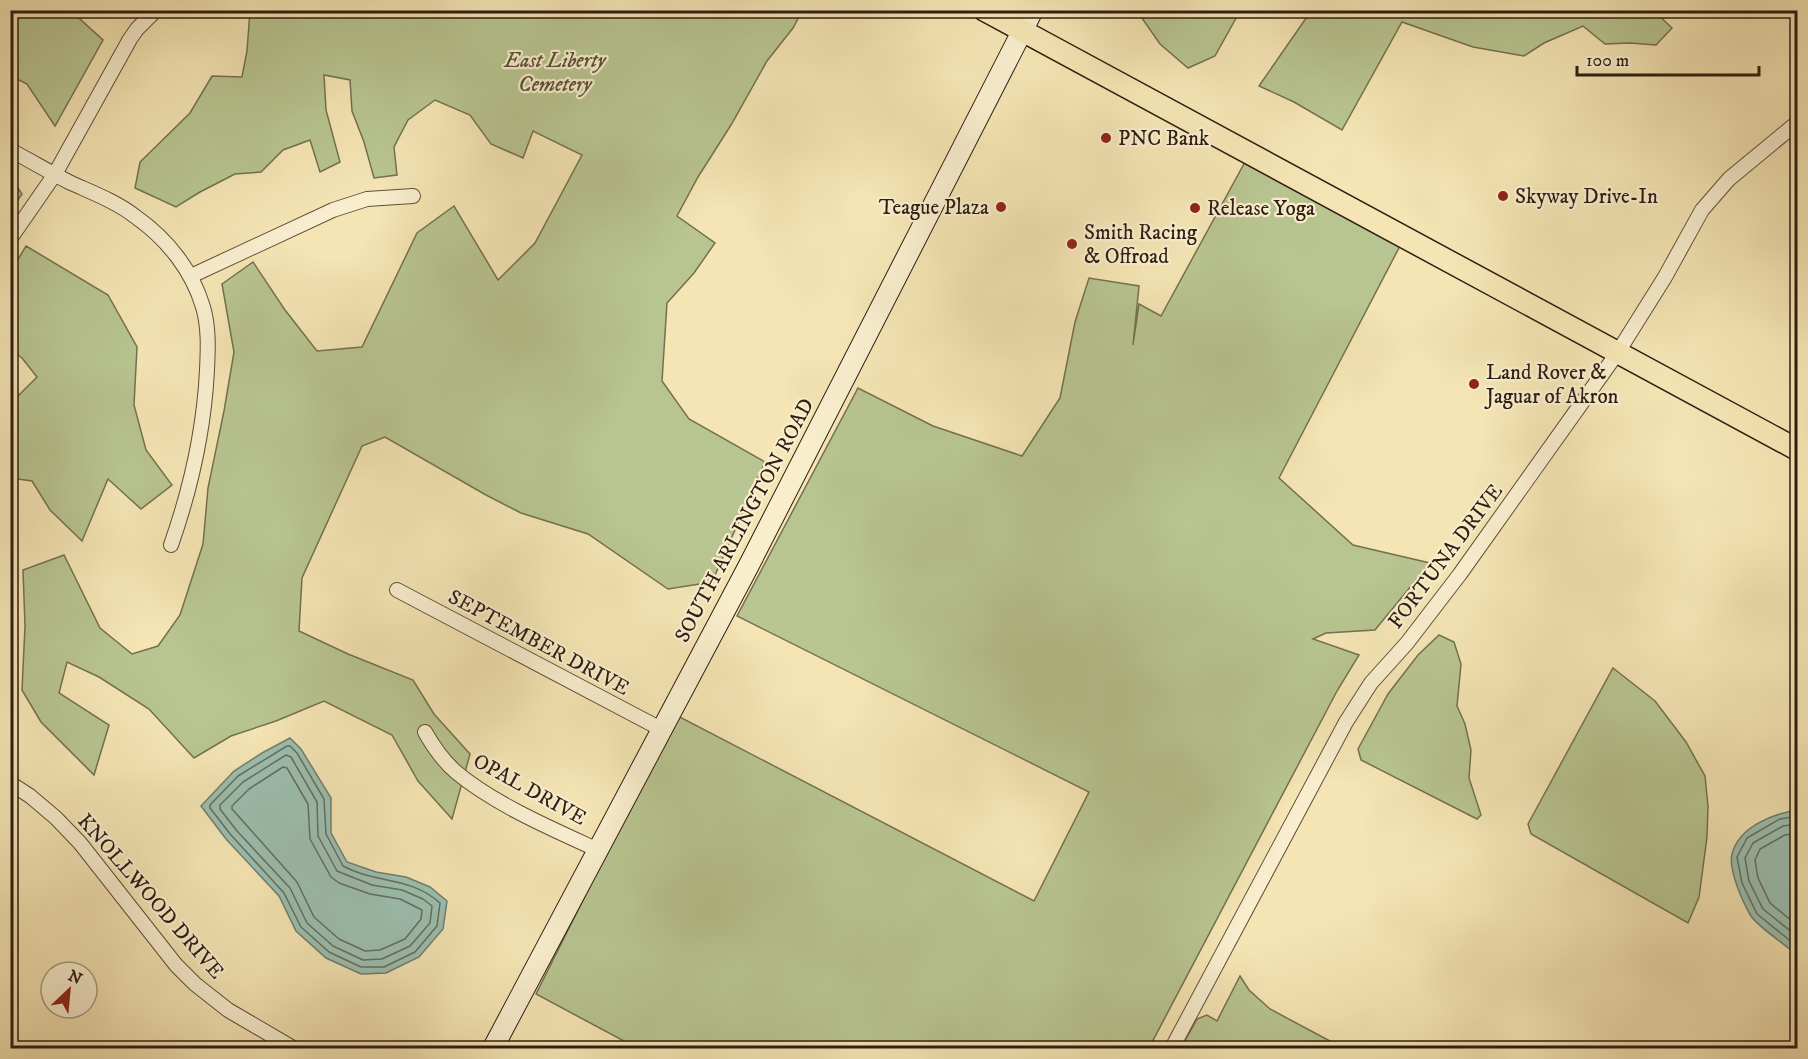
<svg xmlns="http://www.w3.org/2000/svg" width="1808" height="1059" font-family="'IM FELL DW Pica',serif">
<rect width="100%" height="100%" fill="#f5e5b4"/>
<filter id="stains"><feTurbulence type="fractalNoise" baseFrequency=".00333" numOctaves="4"/><feColorMatrix values="0 0 0 0 .2 0 0 0 0 .09 0 0 0 0 .02 0 0 0 .5 -.17"/></filter>
<radialGradient id="worn" r=".72"><stop offset=".6" stop-color="#630" stop-opacity="0"/><stop offset="1" stop-color="#630" stop-opacity=".3"/></radialGradient>
<!-- green -->
<g fill="#b8c590" stroke="#747050" stroke-width="1.5">
<path d="M10 11H71L103 40 55 126 27 84 11 76Z"/>
<path d="M250 11H802L793 28 767 61 731 125 698 177 677 216 715 243 694 273 667 303 662 381 689 419 765 462 712 582 668 589 588 534 521 513 486 495 385 437 362 446 302 578 299 631 348 654 413 680 434 714 470 754 452 819 418 781 392 735 324 701 276 721 231 736 194 758 149 709 99 677 67 662 59 693 109 725 94 775 41 722 22 690 25 626 23 570 64 555 100 628 132 654 158 646 180 615 203 544 208 488 224 411 234 352 222 284 253 262 285 310 317 351 362 347 417 233 454 206 498 280 535 243 582 155 533 131 523 158 491 144 470 115 435 100 408 120 394 147 397 175 374 178 364 142 352 111 350 80 324 75 326 110 340 162 320 172 310 140 283 150 261 172 235 174 200 192 176 207 135 188 140 162 190 113 212 76 242 77 247 51Z"/>
<path d="M1137 11H1240L1215 56 1188 68 1160 44Z"/>
<path d="M1311 11H1654L1672 28 1656 45 1630 43 1605 44 1583 26 1544 43 1524 56 1473 47 1402 22 1342 130 1294 102 1259 86Z"/>
<path d="M1245 162 1401 244 1279 478 1353 545 1430 563 1375 630 1326 633 1313 639 1359 655 1337 691 1149 1048H637L536 994 676 715 1034 901 1089 792 737 616 858 388 933 426 1022 456 1060 398 1075 322 1089 278 1139 286 1133 345 1139 304 1161 316Z"/>
<path d="M11 178 22 194 11 210Z"/>
<path d="M26 246 108 295 137 347 134 405 146 450 172 485 141 509 108 479 82 541 50 510 32 481 11 478V403L37 377 22 358 11 350V271Z"/>
<path d="M1439 635 1454 642 1461 664 1457 706 1465 724 1471 750 1469 778 1481 815 1477 819 1361 760 1358 749 1388 694 1418 655Z"/>
<path d="M1613 668 1655 701 1686 742 1705 776 1708 806 1707 837 1699 897 1688 923 1531 834 1528 824Z"/>
<path d="M1240 976 1249 990 1270 1009 1343 1048H1181L1197 1019 1207 1015 1217 1021Z"/>
</g>
<!-- water -->
<g fill="#9cbfb0" stroke="#707e70" stroke-width="1.5">
<path d="M290 738 301 749 331 798V833L347 862 376 872 406 877 430 887 447 901 443 929 419 957 386 973 361 974 326 958 296 931 279 896 226 839 201 806 234 771 262 753Z"/>
<path d="M1797 810H1798L1797 955C1786 945 1758 927 1751 916 1743 903 1728 869 1732 854 1739 827 1772 814 1797 810Z"/>
</g>
<g fill="none" stroke-linecap="round" stroke-linejoin="round">
<!-- shore -->
<g stroke="#666e60" stroke-width="1.5">
<path d="M287 746H290L297 753 324 799 326 834 343 866C376 884 410 876 440 903L437 926 415 952 384 967H361L329 952 301 927 284 893 231 835 210 808V805L238 776Z"/>
<path d="M286 755 291 757 317 802 318 836 337 871 372 885 402 890 423 899 432 906 430 923 410 946 382 959 363 960 333 946 307 923 290 888 237 831 220 809V805L243 782Z"/>
<path d="M283 767 287 768 308 804 310 839 331 877 339 883 370 894 400 899 422 910 421 919 405 939 380 950 365 951 339 939 314 917 297 882 232 809V806L249 789Z"/>
<path d="M1798 816 1780 819 1747 838 1737 857 1742 883 1757 914 1798 947"/>
<path d="M1798 824 1783 826 1753 843 1745 858 1749 881 1763 909 1798 937"/>
<path d="M1798 833 1785 835 1760 849 1755 860 1758 878 1770 903 1798 926"/>
</g>
<!-- minor casing -->
<g stroke="#604e3a" stroke-width="16">
<g id="minor">
<path d="M10 150C31 161 51 173 71 183 93 193 117 202 136 217 167 239 192 270 203 307 209 327 208 349 207 370 204 431 191 488 171 545"/>
<path d="M10 239 55 174 130 39 137 29 156 10"/>
<path d="M191 276 333 210 367 199 413 196"/>
<path d="M397 590 661 729"/>
<path d="M425 732C433 746 443 761 456 772 494 804 552 829 598 850"/>
<path d="M10 783 30 796 56 818 80 843 176 965 195 984 228 1010 293 1048"/>
<path d="M1172 1048 1346 722 1371 683 1407 643 1460 574 1618 352 1665 277 1702 210 1729 179 1798 122"/>
</g>
</g>
<!-- secondary casing -->
<g stroke="#2f1c11" stroke-width="22">
<path id="secondary" d="M493 1048 748 567 1033 10"/>
</g>
<!-- primary casing -->
<g stroke="#2f1c11" stroke-width="24">
<path id="primary" d="M984 10 1798 450"/>
</g>
<!-- minor -->
<use href="#minor" stroke="#f8eece" stroke-width="14"/>
<!-- secondary -->
<use href="#secondary" stroke="#f8eece" stroke-width="20"/>
<!-- primary -->
<use href="#primary" stroke="#f5e5b4" stroke-width="21"/>
</g>
<!-- markers -->
<g fill="#8f2418" stroke="#f8eece" stroke-width="2">
<circle cx="1106" cy="138" r="6"/>
<circle cx="1503" cy="196" r="6"/>
<circle cx="1001" cy="207" r="6"/>
<circle cx="1195" cy="208" r="6"/>
<circle cx="1072" cy="244" r="6"/>
<circle cx="1474" cy="384" r="6"/>
</g>
<g text-anchor="middle" stroke-width="4.5" stroke-linejoin="round" paint-order="stroke">
<!-- park labels -->
<g font-size="21" font-style="italic" fill="#584f37" stroke="#f8eece">
<text x="555" y="67">East Liberty<tspan x="555" dy="24">Cemetery</tspan></text>
</g>
<!-- poi labels -->
<g font-size="21" fill="#2f1c11" stroke="#f8eece" text-anchor="start">
<text x="1118" y="145">PNC Bank</text>
<text x="1515" y="203">Skyway Drive-In</text>
<text x="989" y="214" text-anchor="end">Teague Plaza</text>
<text x="1207" y="215">Release Yoga</text>
<text x="1084" y="239">Smith Racing<tspan x="1084" dy="24">&amp; Offroad</tspan></text>
<text x="1486" y="379">Land Rover &amp;<tspan x="1486" dy="24">Jaguar of Akron</tspan></text>
</g>
<!-- street labels -->
<g font-size="21" fill="#2f1c11" stroke="#f8eece">
<text transform="translate(744 520) rotate(-62)" y="7">SOUTH ARLINGTON ROAD</text>
<text transform="translate(1445 556) rotate(-53)" y="7">FORTUNA DRIVE</text>
<text transform="translate(539 642) rotate(28)" y="7">SEPTEMBER DRIVE</text>
<text transform="translate(530 789) rotate(29)" y="7">OPAL DRIVE</text>
<text transform="translate(151 896) rotate(49)" y="7">KNOLLWOOD DRIVE</text>
</g>
</g>
<!-- margin -->
<rect width="1808" height="1059" fill="none" stroke="#f5e5b4" stroke-width="36"/>
<rect x="12" y="12" width="1784" height="1035" fill="none" stroke="#2f1c11" stroke-width="3"/>
<rect x="18" y="18" width="1772" height="1023" fill="none" stroke="#2f1c11" stroke-width="1.5"/>
<!-- north arrow -->
<g transform="translate(69 990) rotate(26)"><circle r="28" fill="#f8eece" stroke="#a89a82" stroke-width="1.5"/>
<path d="M0-4.5L10 22L0 15L-10 22Z" fill="#8f2418"/>
<text y="-9" font-size="16" font-weight="bold" text-anchor="middle" fill="#2f1c11">N</text>
</g>
<!-- scale -->
<path d="M1577 66v9h182v-9" fill="none" stroke="#2f1c11" stroke-width="3"/>
<text x="1586" y="66" font-size="18" fill="#2f1c11" stroke="#f8eece" stroke-width="4.5" paint-order="stroke">100 m</text>
<rect width="100%" height="100%" filter="url(#stains)"/>
<rect width="100%" height="100%" fill="url(#worn)"/>
</svg>
